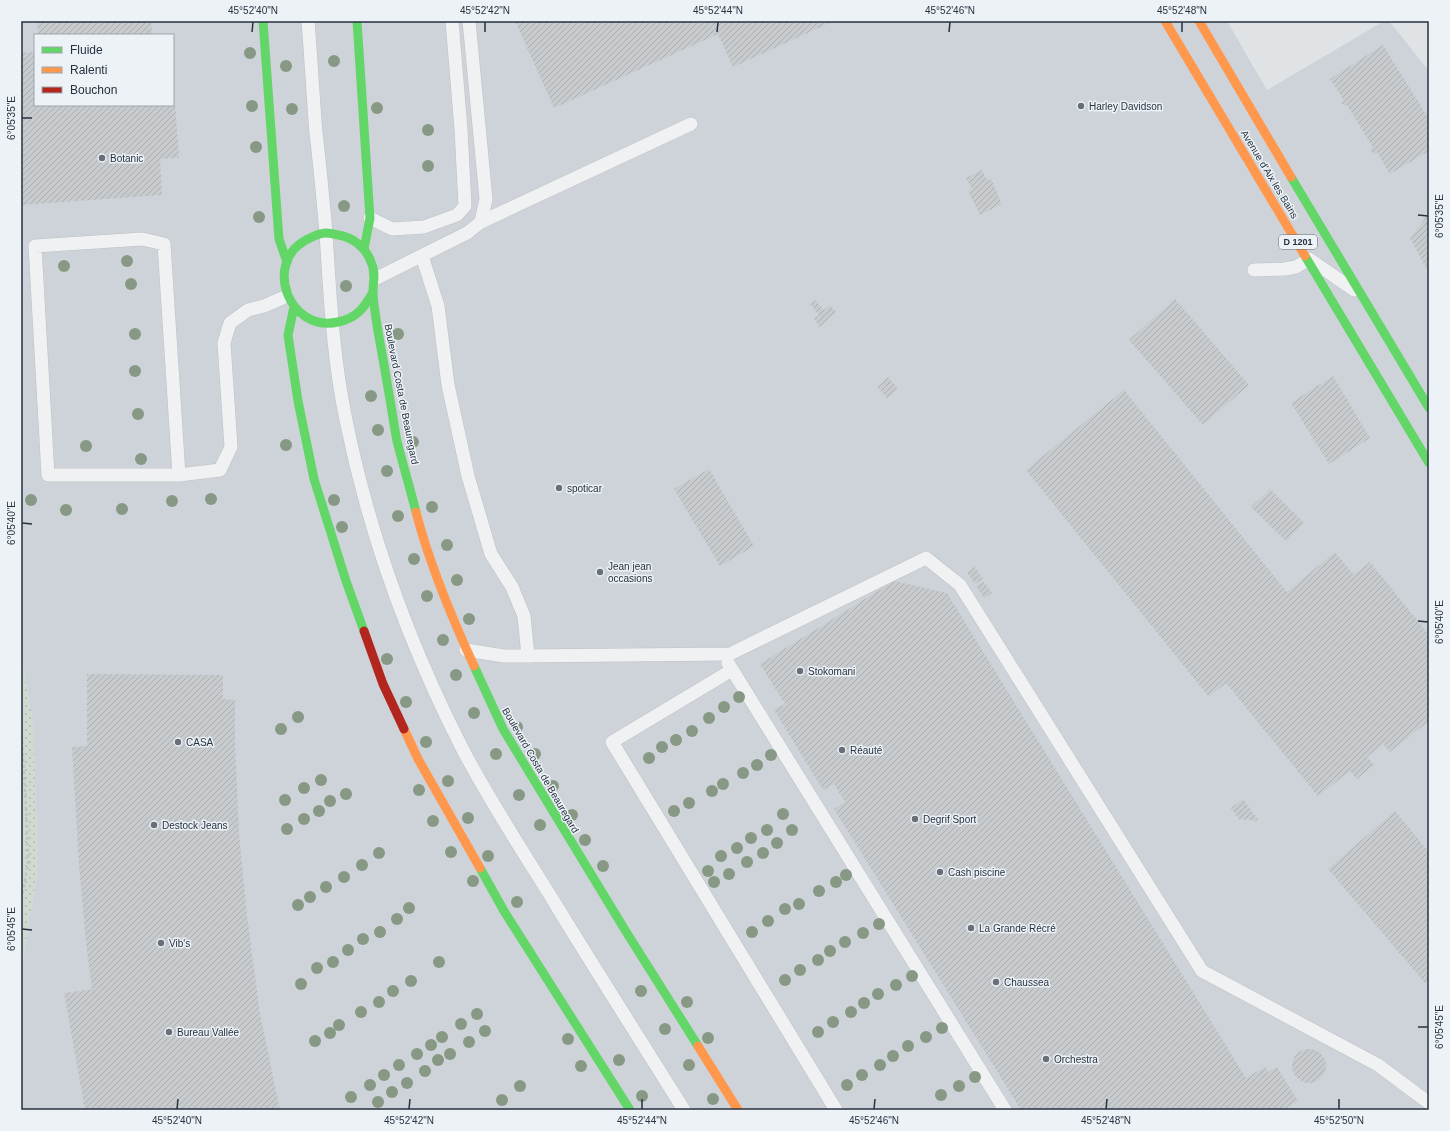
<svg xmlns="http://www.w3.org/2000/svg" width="1450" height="1131" font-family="Helvetica,sans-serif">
<defs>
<pattern id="grass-dots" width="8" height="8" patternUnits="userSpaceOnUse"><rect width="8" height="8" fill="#d1dad0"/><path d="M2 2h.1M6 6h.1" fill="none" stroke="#b3bcb4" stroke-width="1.8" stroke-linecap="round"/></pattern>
<pattern id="building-hatch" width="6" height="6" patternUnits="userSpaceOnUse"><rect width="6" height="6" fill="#c8cbce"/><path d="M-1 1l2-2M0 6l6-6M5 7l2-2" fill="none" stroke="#acafb2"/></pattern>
</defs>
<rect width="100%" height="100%" fill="#e0e3e6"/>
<!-- built -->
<path fill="#ced3d9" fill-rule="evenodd" d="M21 21H1227L1267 90 1384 21H1389L1429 71V1110H21V973L38 866 33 722 21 654ZM35 35H173V105H35Z"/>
<!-- grass -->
<path fill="url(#grass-dots)" d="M21 654 33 722 38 866 21 973Z"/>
<!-- building -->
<g fill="url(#building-hatch)">
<path d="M37 21H151L152 35H38Z"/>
<path d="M515 21H834L733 67 718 34 554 108Z"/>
<path d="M1383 45 1429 119V151L1390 174 1377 152 1373 154 1370 149 1373 148 1347 105 1344 106 1341 102 1344 100 1330 79Z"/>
<path d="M35 52V105H173V91H174L179 158 160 159 162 195 21 205V53Z"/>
<path d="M982 170 988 181 991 179 1002 204 980 215 968 191 972 189 966 178Z"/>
<path d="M1429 213V273L1410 238Z"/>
<path d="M1175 299 1249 385 1203 425 1129 340Z"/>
<path d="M815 300 824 310 830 305 836 312 820 327 814 319 819 315 810 304Z"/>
<path d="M1333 376 1370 438 1329 464 1291 403Z"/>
<path d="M888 377 898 389 887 398 877 387Z"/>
<path d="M1124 390 1287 592 1335 552 1354 575 1370 562 1429 635V721L1390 752 1383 744 1367 757 1374 765 1357 779 1350 771 1318 796 1226 683 1209 697 1026 470Z"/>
<path d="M709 469 754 546 720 566 674 489Z"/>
<path d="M1270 489 1304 523 1286 541 1251 507Z"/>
<path d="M975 567 983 579 975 584 967 572Z"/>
<path d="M894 581 947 593 1246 1078 1265 1067 1268 1072 1277 1067 1298 1101 1283 1110H1021L834 809 845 802 834 784 823 790 774 710 785 704 760 664Z"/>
<path d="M984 582 992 593 984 598 976 586Z"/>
<path d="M87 674 223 675V699L235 700V744L239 833 247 916 260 1014 280 1110H85L64 993 92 989 87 953 79 865 72 747 87 746Z"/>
<path d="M1243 799 1259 821 1239 819 1231 808Z"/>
<path d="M1395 811 1429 852V980L1425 983 1328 869Z"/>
<circle cx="1309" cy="1066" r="17"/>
</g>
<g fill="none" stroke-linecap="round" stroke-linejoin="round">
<!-- lane casing -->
<g stroke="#bec1c4" stroke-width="14">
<g id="lane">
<path d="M308 21C311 58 313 96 316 133 320 166 323 199 326 233 330 296 333 359 346 420 369 534 409 644 462 748 490 802 524 853 556 905 598 974 641 1041 684 1110"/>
<path d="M370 218 392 229 424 227 457 215 465 206 461 129 452 21"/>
<path d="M481 222 691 124"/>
<path d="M422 256 438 306 448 385 468 476 491 554 512 587 524 616 528 656"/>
<path d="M1254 270 1285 269 1296 267 1309 259 1354 290"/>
<path d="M375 279 467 233 481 222 486 199 469 21"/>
<path d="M179 475H48L35 246 142 239 164 244 179 475 220 470 231 447 224 343 230 323 248 310 264 306 287 296"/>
<path d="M466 650 504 656H520L730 654 926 558 960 585 1202 971 1378 1065 1429 1103"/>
<path d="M728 663 1005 1110"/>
<path d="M732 670 612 742 836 1110"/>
</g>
</g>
<!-- path -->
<path stroke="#bfc2c6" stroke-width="2.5" stroke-dasharray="3 3" stroke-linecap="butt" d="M21 723 27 823 28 864 21 902"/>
<!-- lane -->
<use href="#lane" stroke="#f0f1f2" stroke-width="13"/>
<!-- fast -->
<g stroke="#63d668" stroke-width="9">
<path d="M263 21 279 239 287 262"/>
<path d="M357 21 370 218 364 249"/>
<path d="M1291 177 1429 408"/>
<path d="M1305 256 1429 463"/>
<path d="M373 292C364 308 357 318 338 322 289 333 263 263 306 240 312 237 319 233 326 233 330 233 334 234 338 235 353 237 366 248 371 262 376 272 373 282 373 292 373 301 375 310 376 319 380 344 385 369 389 394 392 410 394 426 397 441 403 465 410 488 416 512"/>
<path d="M294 307 288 335 298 401 314 479 346 581 364 631"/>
<path d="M474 666 503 729 625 930 698 1046"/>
<path d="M480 868 504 911 630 1110"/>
</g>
<!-- slow -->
<g stroke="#ff974d" stroke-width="9">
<path d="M1165 21 1305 256"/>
<path d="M1199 21 1291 177"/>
<path d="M416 512C429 563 452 618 474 666"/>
<path d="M404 729 418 759 480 868"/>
<path d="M698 1046 738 1110"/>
</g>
<!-- jam -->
<path stroke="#b3261e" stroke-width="9" d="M364 631 383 684 404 729"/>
</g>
<!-- trees -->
<g fill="#879984">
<circle cx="250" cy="53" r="6"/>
<circle cx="334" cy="61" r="6"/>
<circle cx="286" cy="66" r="6"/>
<circle cx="252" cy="106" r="6"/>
<circle cx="377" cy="108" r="6"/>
<circle cx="292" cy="109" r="6"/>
<circle cx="428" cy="130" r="6"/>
<circle cx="256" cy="147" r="6"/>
<circle cx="428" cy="166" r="6"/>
<circle cx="344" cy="206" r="6"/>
<circle cx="259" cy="217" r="6"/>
<circle cx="127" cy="261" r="6"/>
<circle cx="64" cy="266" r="6"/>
<circle cx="131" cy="284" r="6"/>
<circle cx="346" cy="286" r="6"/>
<circle cx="135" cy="334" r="6"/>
<circle cx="398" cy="334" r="6"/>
<circle cx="135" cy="371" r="6"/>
<circle cx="371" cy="396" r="6"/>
<circle cx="138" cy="414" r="6"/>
<circle cx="378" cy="430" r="6"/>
<circle cx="413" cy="442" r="6"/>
<circle cx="286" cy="445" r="6"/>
<circle cx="86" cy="446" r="6"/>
<circle cx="141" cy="459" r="6"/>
<circle cx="387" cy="471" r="6"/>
<circle cx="211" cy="499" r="6"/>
<circle cx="31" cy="500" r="6"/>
<circle cx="334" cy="500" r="6"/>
<circle cx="172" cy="501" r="6"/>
<circle cx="432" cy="507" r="6"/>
<circle cx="122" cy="509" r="6"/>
<circle cx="66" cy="510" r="6"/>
<circle cx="398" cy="516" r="6"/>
<circle cx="342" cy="527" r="6"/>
<circle cx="447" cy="545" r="6"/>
<circle cx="414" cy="559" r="6"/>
<circle cx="457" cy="580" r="6"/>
<circle cx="427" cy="596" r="6"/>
<circle cx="469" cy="619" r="6"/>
<circle cx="443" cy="640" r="6"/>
<circle cx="387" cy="659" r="6"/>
<circle cx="456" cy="675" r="6"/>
<circle cx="739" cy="697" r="6"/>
<circle cx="406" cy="702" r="6"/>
<circle cx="724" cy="707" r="6"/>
<circle cx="474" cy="713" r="6"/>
<circle cx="298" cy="717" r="6"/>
<circle cx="709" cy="718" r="6"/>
<circle cx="517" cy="727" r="6"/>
<circle cx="281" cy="729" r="6"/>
<circle cx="692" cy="731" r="6"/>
<circle cx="676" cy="740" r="6"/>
<circle cx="426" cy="742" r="6"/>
<circle cx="662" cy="747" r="6"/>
<circle cx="496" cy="754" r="6"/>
<circle cx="535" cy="754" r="6"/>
<circle cx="771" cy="755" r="6"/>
<circle cx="649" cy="758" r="6"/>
<circle cx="757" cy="765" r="6"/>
<circle cx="743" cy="773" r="6"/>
<circle cx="321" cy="780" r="6"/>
<circle cx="448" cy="781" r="6"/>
<circle cx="723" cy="784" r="6"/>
<circle cx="553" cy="786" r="6"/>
<circle cx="304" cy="788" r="6"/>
<circle cx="419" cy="790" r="6"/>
<circle cx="712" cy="791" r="6"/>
<circle cx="346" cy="794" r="6"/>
<circle cx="519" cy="795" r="6"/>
<circle cx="285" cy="800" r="6"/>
<circle cx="330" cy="801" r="6"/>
<circle cx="689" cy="803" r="6"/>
<circle cx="319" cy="811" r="6"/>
<circle cx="674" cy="811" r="6"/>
<circle cx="783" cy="814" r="6"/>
<circle cx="572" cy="815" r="6"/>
<circle cx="468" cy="818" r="6"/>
<circle cx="304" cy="819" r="6"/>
<circle cx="433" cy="821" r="6"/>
<circle cx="540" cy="825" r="6"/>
<circle cx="287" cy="829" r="6"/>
<circle cx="767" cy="830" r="6"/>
<circle cx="792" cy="830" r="6"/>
<circle cx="751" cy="838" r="6"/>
<circle cx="585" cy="840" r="6"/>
<circle cx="777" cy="843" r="6"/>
<circle cx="737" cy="848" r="6"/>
<circle cx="451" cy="852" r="6"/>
<circle cx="379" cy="853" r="6"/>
<circle cx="763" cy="853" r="6"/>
<circle cx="488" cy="856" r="6"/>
<circle cx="721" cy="856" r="6"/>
<circle cx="747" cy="862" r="6"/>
<circle cx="362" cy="865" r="6"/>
<circle cx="603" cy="866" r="6"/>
<circle cx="708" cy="871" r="6"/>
<circle cx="729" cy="874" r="6"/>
<circle cx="846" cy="875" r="6"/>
<circle cx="344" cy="877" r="6"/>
<circle cx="473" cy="881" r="6"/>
<circle cx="714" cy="882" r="6"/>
<circle cx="836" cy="882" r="6"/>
<circle cx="326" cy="887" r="6"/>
<circle cx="819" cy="891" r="6"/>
<circle cx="310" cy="897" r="6"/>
<circle cx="517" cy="902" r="6"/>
<circle cx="799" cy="904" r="6"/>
<circle cx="298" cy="905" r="6"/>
<circle cx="409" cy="908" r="6"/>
<circle cx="785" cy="909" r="6"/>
<circle cx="397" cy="919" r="6"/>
<circle cx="768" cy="921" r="6"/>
<circle cx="879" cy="924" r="6"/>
<circle cx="380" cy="932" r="6"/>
<circle cx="752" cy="932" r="6"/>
<circle cx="863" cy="933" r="6"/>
<circle cx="363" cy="939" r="6"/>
<circle cx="845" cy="942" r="6"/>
<circle cx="348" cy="950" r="6"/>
<circle cx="830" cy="951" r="6"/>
<circle cx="818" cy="960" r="6"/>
<circle cx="333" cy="962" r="6"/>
<circle cx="439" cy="962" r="6"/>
<circle cx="317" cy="968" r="6"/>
<circle cx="800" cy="970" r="6"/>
<circle cx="912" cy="976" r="6"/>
<circle cx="785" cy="980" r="6"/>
<circle cx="411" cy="981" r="6"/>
<circle cx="301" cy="984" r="6"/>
<circle cx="896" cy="985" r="6"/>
<circle cx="393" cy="991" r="6"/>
<circle cx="641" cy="991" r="6"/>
<circle cx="878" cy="994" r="6"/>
<circle cx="379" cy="1002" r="6"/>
<circle cx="687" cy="1002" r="6"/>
<circle cx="864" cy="1003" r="6"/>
<circle cx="361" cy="1012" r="6"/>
<circle cx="851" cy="1012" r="6"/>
<circle cx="477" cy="1014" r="6"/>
<circle cx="833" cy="1022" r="6"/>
<circle cx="461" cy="1024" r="6"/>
<circle cx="339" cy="1025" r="6"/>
<circle cx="942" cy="1028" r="6"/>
<circle cx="665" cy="1029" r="6"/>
<circle cx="485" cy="1031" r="6"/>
<circle cx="818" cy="1032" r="6"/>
<circle cx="330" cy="1033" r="6"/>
<circle cx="442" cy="1037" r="6"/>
<circle cx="926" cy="1037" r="6"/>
<circle cx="708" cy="1038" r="6"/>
<circle cx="568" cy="1039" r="6"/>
<circle cx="315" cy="1041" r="6"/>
<circle cx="469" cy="1042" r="6"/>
<circle cx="431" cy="1045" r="6"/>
<circle cx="908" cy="1046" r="6"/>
<circle cx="417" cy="1054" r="6"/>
<circle cx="450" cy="1054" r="6"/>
<circle cx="893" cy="1056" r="6"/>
<circle cx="438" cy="1060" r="6"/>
<circle cx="619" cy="1060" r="6"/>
<circle cx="399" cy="1065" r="6"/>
<circle cx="689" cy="1065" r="6"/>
<circle cx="880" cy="1065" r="6"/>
<circle cx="581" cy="1066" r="6"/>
<circle cx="425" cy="1071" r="6"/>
<circle cx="384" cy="1075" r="6"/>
<circle cx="862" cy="1075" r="6"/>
<circle cx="975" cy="1077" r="6"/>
<circle cx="407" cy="1083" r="6"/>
<circle cx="370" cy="1085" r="6"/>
<circle cx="847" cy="1085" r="6"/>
<circle cx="520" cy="1086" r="6"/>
<circle cx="959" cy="1086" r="6"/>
<circle cx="392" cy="1092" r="6"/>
<circle cx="941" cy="1095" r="6"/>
<circle cx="642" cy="1096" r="6"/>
<circle cx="351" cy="1097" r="6"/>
<circle cx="713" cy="1099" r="6"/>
<circle cx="502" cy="1100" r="6"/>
<circle cx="378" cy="1102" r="6"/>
</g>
<!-- ticks -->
<path fill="none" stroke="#263240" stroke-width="1.5" d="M252 32 253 22M485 32V22M717 32 718 22M949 32 950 22M1182 32V22M22 118H32M1418 215 1428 216M22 523 32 524M1418 621 1428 622M22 929 32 930M1418 1027H1428M177 1109 178 1099M409 1109 410 1099M642 1109V1099M874 1109 875 1099M1106 1109 1107 1099M1339 1109V1099"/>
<!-- markers -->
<g fill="#67707a" stroke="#edf2f6" stroke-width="1.5">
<circle cx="1081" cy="106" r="4"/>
<circle cx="102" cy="158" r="4"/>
<circle cx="559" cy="488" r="4"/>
<circle cx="600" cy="572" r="4"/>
<circle cx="800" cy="671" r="4"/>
<circle cx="178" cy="742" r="4"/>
<circle cx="842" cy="750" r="4"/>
<circle cx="915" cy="819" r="4"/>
<circle cx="154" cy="825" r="4"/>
<circle cx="940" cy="872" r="4"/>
<circle cx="971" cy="928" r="4"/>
<circle cx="161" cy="943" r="4"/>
<circle cx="996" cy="982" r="4"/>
<circle cx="169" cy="1032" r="4"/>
<circle cx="1046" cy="1059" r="4"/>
</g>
<g text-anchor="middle" stroke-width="3" stroke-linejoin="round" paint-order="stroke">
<!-- shield labels -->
<rect fill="#edf2f6" stroke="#626c77" stroke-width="1" x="1279" y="235" width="38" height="14" rx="3"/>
<g font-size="9" font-weight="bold" fill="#263240">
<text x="1298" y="245">D 1201</text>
</g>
<!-- poi labels -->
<g font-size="10" fill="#263240" stroke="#edf2f6" text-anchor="start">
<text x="1089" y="110">Harley Davidson</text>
<text x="110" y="162">Botanic</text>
<text x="567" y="492">spoticar</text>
<text x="608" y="570">Jean jean<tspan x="608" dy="12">occasions</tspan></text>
<text x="808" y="675">Stokomani</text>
<text x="186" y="746">CASA</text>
<text x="850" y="754">Réauté</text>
<text x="923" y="823">Degrif Sport</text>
<text x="162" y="829">Destock Jeans</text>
<text x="948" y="876">Cash piscine</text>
<text x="979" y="932">La Grande Récré</text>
<text x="169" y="947">Vib's</text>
<text x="1004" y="986">Chaussea</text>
<text x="177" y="1036">Bureau Vallée</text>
<text x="1054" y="1063">Orchestra</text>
</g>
<!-- street labels -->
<g font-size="10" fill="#263240" stroke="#edf2f6">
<text transform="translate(1270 174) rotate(59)" y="4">Avenue d'Aix les Bains</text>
<text transform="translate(402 394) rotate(79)" y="4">Boulevard Costa de Beauregard</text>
<text transform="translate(541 770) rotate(60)" y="4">Boulevard Costa de Beauregard</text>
</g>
</g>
<!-- border -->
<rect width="1450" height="1131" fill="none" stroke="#edf2f6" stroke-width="44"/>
<!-- legend -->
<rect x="34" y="34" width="140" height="72" fill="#edf2f6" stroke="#9da5ad"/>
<rect x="42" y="47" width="20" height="6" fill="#63d668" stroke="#9da5ad"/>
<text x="70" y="54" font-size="12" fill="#263240">Fluide</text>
<rect x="42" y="67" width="20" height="6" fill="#ff974d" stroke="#9da5ad"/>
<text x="70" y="74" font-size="12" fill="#263240">Ralenti</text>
<rect x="42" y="87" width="20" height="6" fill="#b3261e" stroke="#9da5ad"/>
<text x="70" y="94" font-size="12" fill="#263240">Bouchon</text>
<rect x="22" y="22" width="1406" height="1087" fill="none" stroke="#263240" stroke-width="1.5"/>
<g font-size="10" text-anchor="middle" fill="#263240">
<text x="253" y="14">45°52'40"N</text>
<text x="485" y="14">45°52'42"N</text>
<text x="718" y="14">45°52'44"N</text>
<text x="950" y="14">45°52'46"N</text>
<text x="1182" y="14">45°52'48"N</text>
<text transform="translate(11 118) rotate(-90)" y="4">6°05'35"E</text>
<text transform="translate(1439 216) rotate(-90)" y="4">6°05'35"E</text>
<text transform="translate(11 523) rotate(-90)" y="4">6°05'40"E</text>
<text transform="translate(1439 622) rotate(-90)" y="4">6°05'40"E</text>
<text transform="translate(11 929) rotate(-90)" y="4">6°05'45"E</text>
<text transform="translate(1439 1027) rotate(-90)" y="4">6°05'45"E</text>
<text x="177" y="1124">45°52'40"N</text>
<text x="409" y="1124">45°52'42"N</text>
<text x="642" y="1124">45°52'44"N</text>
<text x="874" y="1124">45°52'46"N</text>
<text x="1106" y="1124">45°52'48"N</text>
<text x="1339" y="1124">45°52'50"N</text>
</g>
</svg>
